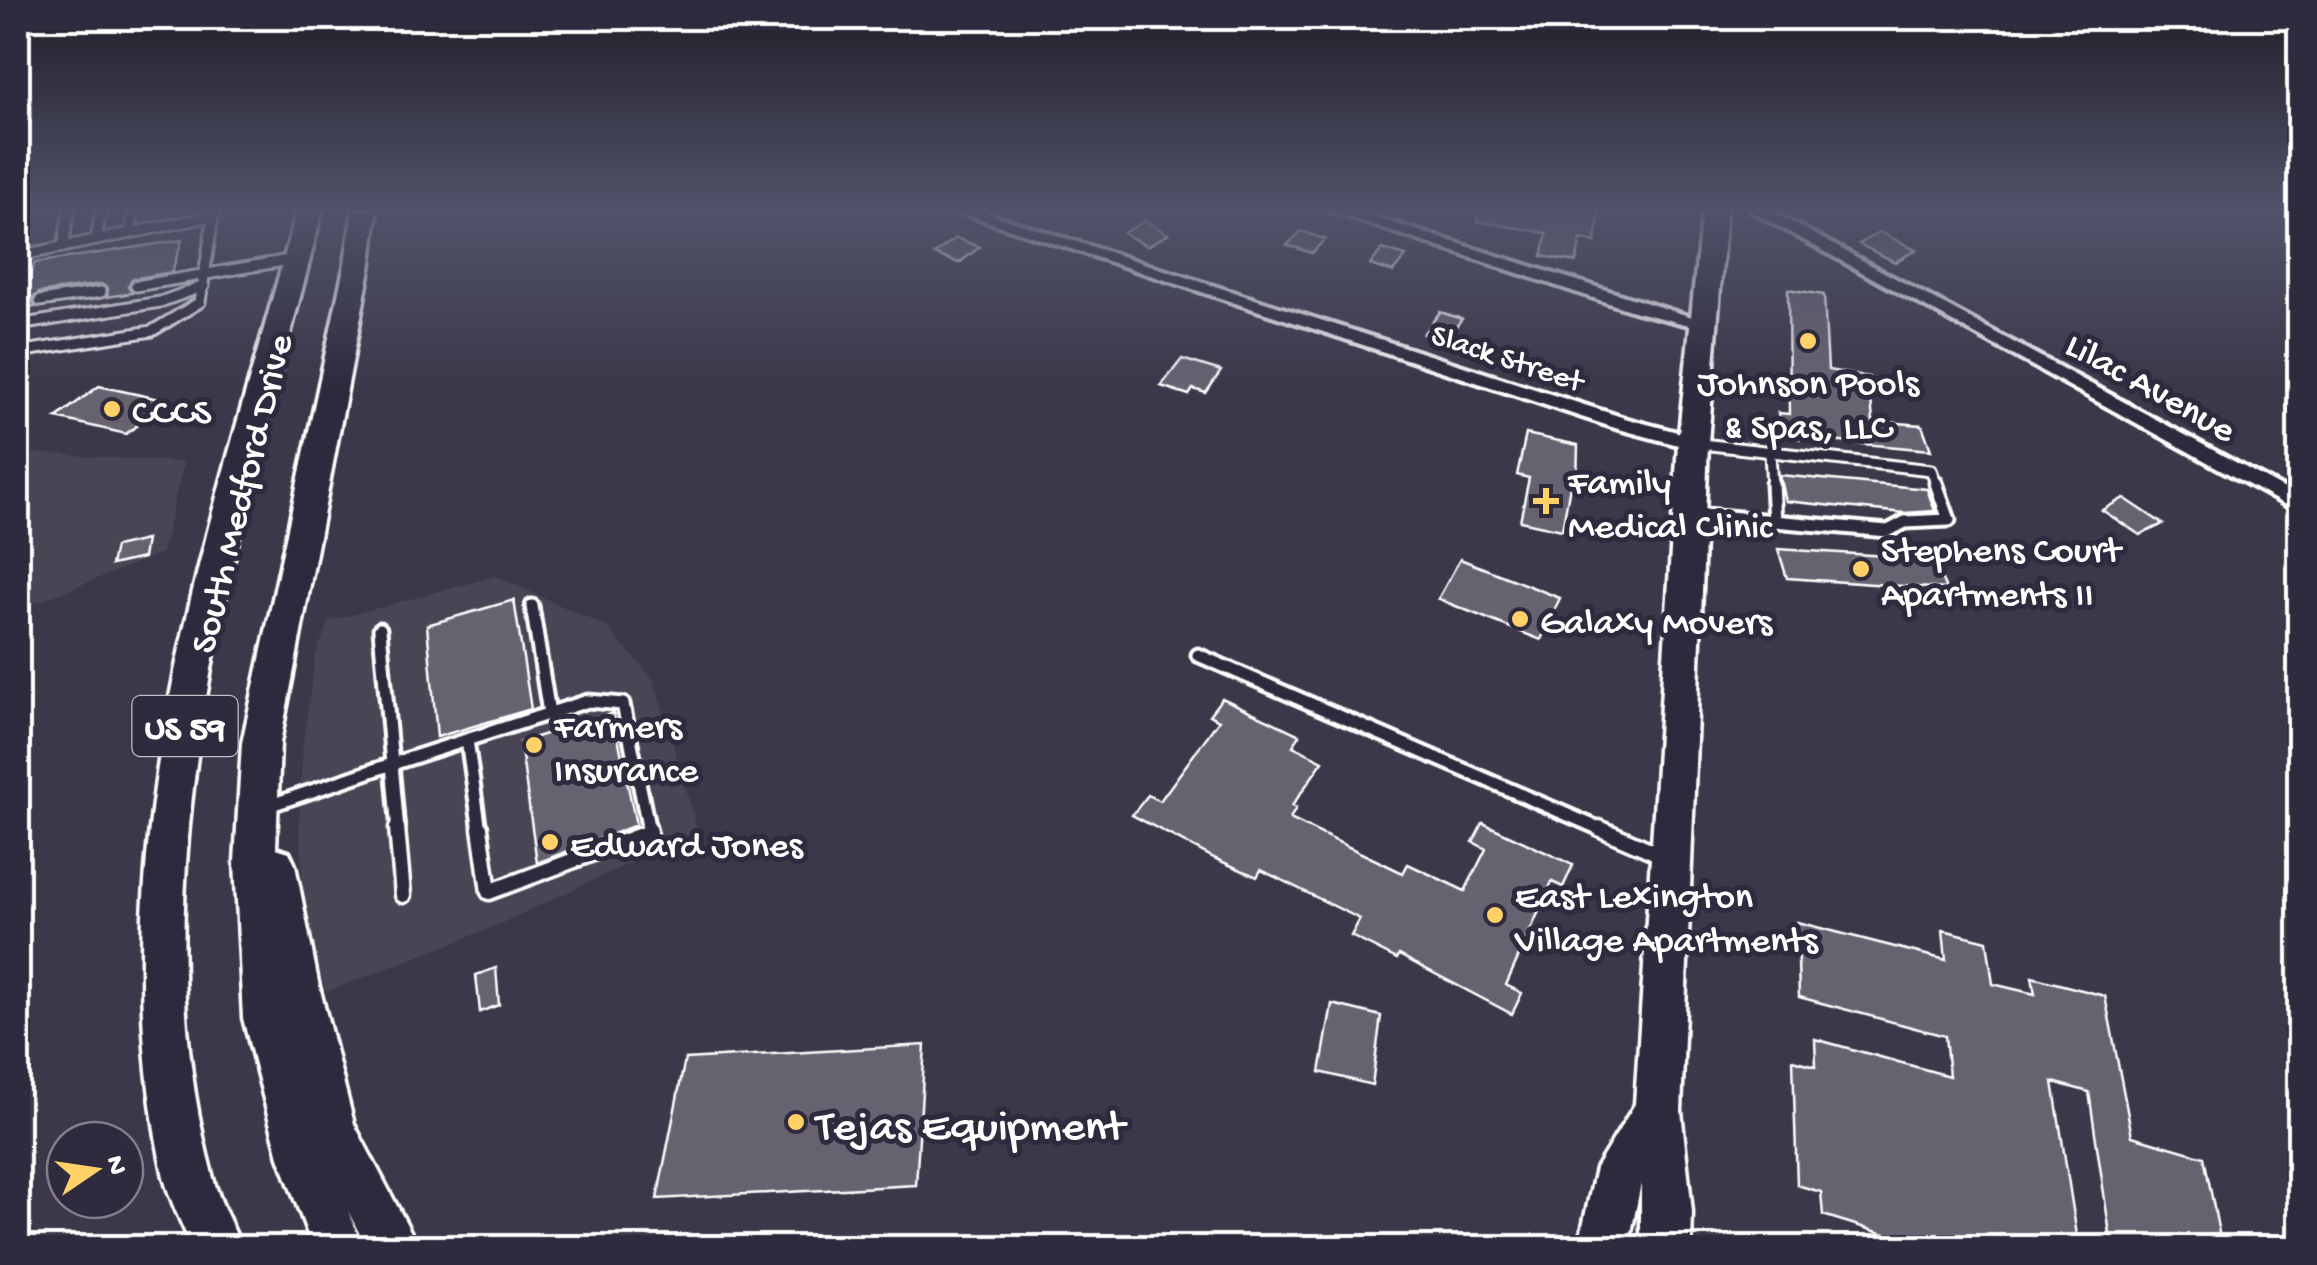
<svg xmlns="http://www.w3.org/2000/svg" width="2317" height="1265" font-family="'Gochi Hand',sans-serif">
<rect width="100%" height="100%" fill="#3c3749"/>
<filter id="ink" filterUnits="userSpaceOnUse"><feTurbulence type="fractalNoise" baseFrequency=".01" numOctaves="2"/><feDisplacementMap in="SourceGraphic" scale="20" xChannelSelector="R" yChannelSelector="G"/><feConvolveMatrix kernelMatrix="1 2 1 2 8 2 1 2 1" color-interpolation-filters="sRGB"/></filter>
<g filter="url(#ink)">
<!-- built -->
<g fill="#494455">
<path d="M18 452 184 462 162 553 18 610Z"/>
<path d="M496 576 606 626 654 680 698 831 489 929 326 992 306 926 299 822 303 739 315 657 329 621Z"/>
</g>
<!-- building -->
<g fill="#666270" stroke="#fff" stroke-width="2.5">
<path d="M1478 211H1600L1595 242 1581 239 1576 262 1542 256 1547 233 1477 221Z"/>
<path d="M1145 221 1168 234 1147 246 1123 233Z"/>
<path d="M1301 231 1325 239 1312 253 1287 245Z"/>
<path d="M1880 232 1916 250 1895 262 1859 244Z"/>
<path d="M956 238 980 247 959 263 934 254Z"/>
<path d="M182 240 172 272 132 279 128 286 132 293 107 297 108 288 101 284 39 293 32 299 35 307 18 310V286L25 284 35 263Z"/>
<path d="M1382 249 1406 256 1393 272 1370 265Z"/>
<path d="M1788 289 1824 295 1828 370 1869 377 1873 421 1922 425 1931 450 1785 437 1778 413 1789 414Z"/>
<path d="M1440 312 1462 319 1444 341 1423 334Z"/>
<path d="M1182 359 1221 371 1206 393 1193 389 1189 395 1161 386Z"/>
<path d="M99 386 168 401 126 434 56 418Z"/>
<path d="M1526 434 1578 445 1577 481 1571 480 1562 530 1520 521 1529 478 1517 475Z"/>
<path d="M1779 475 1927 489 1935 511 1904 513 1785 501Z"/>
<path d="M2124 498 2163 524 2140 535 2102 510Z"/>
<path d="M146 540 143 558 111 565 115 547Z"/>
<path d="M1778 549 1933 559 1946 589 1787 578Z"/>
<path d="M1460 559 1560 598 1541 640 1438 599Z"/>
<path d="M514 600 531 709 437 737 427 625Z"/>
<path d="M1222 698 1300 735 1293 746 1323 761 1292 806 1296 808 1290 819 1403 873 1408 864 1465 891 1486 849 1473 842 1483 823 1573 865 1563 887 1552 882 1506 985 1522 993 1512 1014 1399 955 1397 959 1351 936 1360 919 1261 870 1257 877 1216 859 1132 815 1148 795 1160 801 1219 720 1209 715Z"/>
<path d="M613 713 636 825 537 863 520 742Z"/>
<path d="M1797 922 1946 960 1943 930 1987 941 1993 984 2035 994 2032 977 2105 996 2132 1136 2204 1157 2222 1248H2112L2089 1092 2053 1082 2079 1248H1930L1823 1215 1821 1192 1797 1185 1793 1060 1816 1066 1815 1039 1949 1076 1945 1036 1799 997Z"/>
<path d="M496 968 499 1005 480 1012 476 975Z"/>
<path d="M1332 1004 1381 1016 1372 1085 1320 1072Z"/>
<path d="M925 1045 916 1185 657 1199 685 1059Z"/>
</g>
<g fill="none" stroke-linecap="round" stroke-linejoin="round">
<!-- service-far2 casing -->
<g stroke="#fff" stroke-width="15">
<g id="service-far2">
<path d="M130 233 134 211"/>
<path d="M96 240 101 211"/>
<path d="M63 247 69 211"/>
<path d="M22 255 27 211"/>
<path d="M18 256 213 216"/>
<path d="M136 286 295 259"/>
<path d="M40 301 101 292"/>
<path d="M18 325 160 302 204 286"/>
<path d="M18 352 152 331 200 302 214 211"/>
<path d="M1693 443 1931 470 1937 486"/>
<path d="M1770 454 1772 486"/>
</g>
</g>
<!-- service-far1 casing -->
<g stroke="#fff" stroke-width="19">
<g id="service-far1">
<path d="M1772 483 1774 522"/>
<path d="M1694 514 1888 531 1905 522 1949 520 1936 483"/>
<path d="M532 606 549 713"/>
<path d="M1198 655 1605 831"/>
<path d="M467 740 480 831"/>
<path d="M265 807 392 764 380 629"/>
<path d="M398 831 392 764 588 701 623 704 649 831"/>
</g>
</g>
<!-- service casing -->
<g stroke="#fff" stroke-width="21">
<g id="service">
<path d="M397 828 403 895"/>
<path d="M480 828 489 892 649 832 648 828"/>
<path d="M1599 828 1666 857"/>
</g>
</g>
<!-- minor casing -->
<g stroke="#fff" stroke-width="8">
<g id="minor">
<path d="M956 211H981L1628 419 1700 438 1703 443 1693 449 1615 428Z"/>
<path d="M1330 211H1355L1714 324 1705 329 1633 311Z"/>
<path d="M1751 211H1771L2300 497V513Z"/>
</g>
</g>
<!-- primary casing -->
<g stroke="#fff" stroke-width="7">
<path id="primary" d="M1702 211H1726L1708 443 1681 1111 1692 1212 1691 1248H1641V1183L1628 1248H1578L1596 1168 1635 1104 1678 443Z"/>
</g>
<!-- trunk casing -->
<g stroke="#fff" stroke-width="7">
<g id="trunk">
<path d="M297 211H322C246 516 128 864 213 1178 219 1201 232 1225 242 1248H192C183 1225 170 1201 164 1177 92 851 212 523 297 211Z"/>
<path d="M353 211H377L371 263 280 743 276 848 289 852 295 865 318 982 354 1124 419 1248H367L348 1211 363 1248H313L279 1157 243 1018 235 862 242 743 345 263Z"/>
</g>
</g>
<!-- service-far2 -->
<use href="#service-far2" stroke="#2f2a3d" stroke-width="9"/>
<!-- service-far1 -->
<use href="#service-far1" stroke="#2f2a3d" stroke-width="11"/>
<!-- service -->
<use href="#service" stroke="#2f2a3d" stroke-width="14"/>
<!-- minor -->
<use href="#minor" fill="#2f2a3d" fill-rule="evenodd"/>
<!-- primary -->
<use href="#primary" fill="#2f2a3d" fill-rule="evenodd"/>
<!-- trunk -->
<use href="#trunk" fill="#2f2a3d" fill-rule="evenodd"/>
</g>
</g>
<!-- sky -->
<linearGradient id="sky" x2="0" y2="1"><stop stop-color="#211e28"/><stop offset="0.54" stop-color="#50536a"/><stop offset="1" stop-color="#50536a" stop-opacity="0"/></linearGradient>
<rect width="2317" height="388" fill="url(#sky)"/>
<!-- markers -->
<g fill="#ffd166" stroke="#2f2a3d" stroke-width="4">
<circle cx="1808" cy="341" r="10"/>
<circle cx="112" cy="409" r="10"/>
<path d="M1541 486h10v10h10v10h-10v10h-10v-10h-10v-10h10z"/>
<circle cx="1861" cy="569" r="10"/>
<circle cx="1520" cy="619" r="10"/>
<circle cx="534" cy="745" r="10"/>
<circle cx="550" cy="842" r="10"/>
<circle cx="1495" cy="915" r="10"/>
<circle cx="796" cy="1122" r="10"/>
</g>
<g text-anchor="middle" stroke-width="10" stroke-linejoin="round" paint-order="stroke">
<!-- far-street labels -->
<g font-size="32" fill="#fff" stroke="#2f2a3d">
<text transform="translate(1508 356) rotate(18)" y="11">Slack Street</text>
</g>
<!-- shield labels -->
<rect fill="#2f2a3d" stroke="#c1bfc5" stroke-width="2.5" x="132.5" y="696" width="105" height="60" rx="8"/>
<g font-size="35" font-weight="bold" fill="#fff">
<text x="185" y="738">US 59</text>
</g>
<!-- poi labels -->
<g font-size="38" fill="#fff" stroke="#2f2a3d" text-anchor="start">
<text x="1808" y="393" text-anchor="middle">Johnson Pools<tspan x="1808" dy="44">&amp; Spas, LLC</tspan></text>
<text x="132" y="422">CCCS</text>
<text x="1568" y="492">Family<tspan x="1568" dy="44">Medical Clinic</tspan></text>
<text x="1881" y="560">Stephens Court<tspan x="1881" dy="44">Apartments II</tspan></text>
<text x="1540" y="632">Galaxy Movers</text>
<text x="554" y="736">Farmers<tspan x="554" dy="44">Insurance</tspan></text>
<text x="570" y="855">Edward Jones</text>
<text x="1515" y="906">East Lexington<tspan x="1515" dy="44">Village Apartments</tspan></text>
</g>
<!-- street labels -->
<g font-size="38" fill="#fff" stroke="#2f2a3d">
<text transform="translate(2152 385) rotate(29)" y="13">Lilac Avenue</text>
<text transform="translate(239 493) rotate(-76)" y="13">South Medford Drive</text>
</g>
<!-- near-poi labels -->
<g font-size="45" fill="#fff" stroke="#2f2a3d" text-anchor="start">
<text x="816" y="1138">Tejas Equipment</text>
</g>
</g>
<!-- margin -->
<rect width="2317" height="1265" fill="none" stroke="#2f2a3d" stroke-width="60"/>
<rect x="30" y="30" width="2257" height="1205" fill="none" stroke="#fff" stroke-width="4" filter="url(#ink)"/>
<!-- north arrow -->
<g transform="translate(95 1170) rotate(77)"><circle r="48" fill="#2f2a3d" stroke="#827f8b" stroke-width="2.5"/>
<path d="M0-8L18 38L0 25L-18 38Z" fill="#ffd166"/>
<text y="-15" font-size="28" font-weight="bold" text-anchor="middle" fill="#ffffff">N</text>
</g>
</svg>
